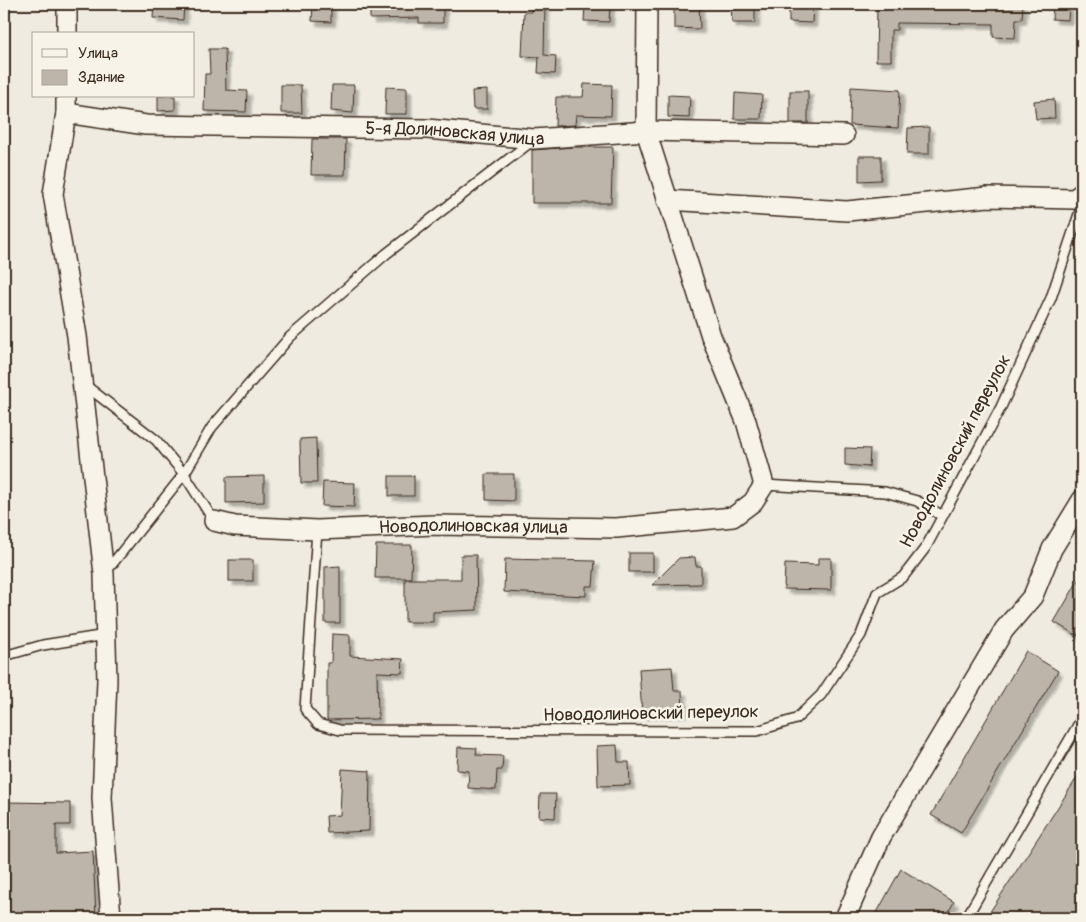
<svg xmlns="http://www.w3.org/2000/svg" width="1086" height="922" font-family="Pangolin,sans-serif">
<defs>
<filter id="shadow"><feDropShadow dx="4.5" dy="4.5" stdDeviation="1" flood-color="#0004"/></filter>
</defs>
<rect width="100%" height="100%" fill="#efebe0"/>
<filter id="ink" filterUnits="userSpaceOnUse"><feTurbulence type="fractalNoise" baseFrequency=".02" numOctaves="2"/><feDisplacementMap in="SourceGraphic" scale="10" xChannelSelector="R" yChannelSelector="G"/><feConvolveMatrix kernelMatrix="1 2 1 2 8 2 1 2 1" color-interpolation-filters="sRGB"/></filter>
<g filter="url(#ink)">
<!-- building -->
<g fill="#bdb5aa" stroke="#3b2a1e" filter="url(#shadow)">
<path d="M154 4H184L183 20 153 18Z"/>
<path d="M313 4H331V22L312 21Z"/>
<path d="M370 4H443V23H419V18L370 19Z"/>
<path d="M531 4H545L544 55 556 56 555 74 538 73 539 57 522 56 524 12H531Z"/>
<path d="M585 4H610L609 22 584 21Z"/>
<path d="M674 4H699L700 29 674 28Z"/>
<path d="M731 4H755V23H732Z"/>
<path d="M789 4H813L812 23 789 22Z"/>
<path d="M877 4H1023L1022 19H1016L1015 38 993 37V24L897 23V30H891V61H876Z"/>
<path d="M1053 4H1069L1068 20 1052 19Z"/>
<path d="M209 49H225L226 90 247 91 246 112 204 111 205 74H210Z"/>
<path d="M584 84 612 85 611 116 576 115 575 125 555 126 556 97H583Z"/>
<path d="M281 85H301L302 113H281Z"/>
<path d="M332 85H354L353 113 331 111Z"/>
<path d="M386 87 407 88V114H385Z"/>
<path d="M851 87 900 90 898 128 850 125Z"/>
<path d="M487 90V109H473L472 91Z"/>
<rect x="790" y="91" width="18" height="32"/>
<path d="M735 93 762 95 761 119H734Z"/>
<path d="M668 95 690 96 689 118 668 117Z"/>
<path d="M158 96H175V110L158 111Z"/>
<path d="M1054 99 1055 118 1036 119 1034 101Z"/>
<path d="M929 127V154H907L908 128Z"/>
<path d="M312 139H346L345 175H311Z"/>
<path d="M574 147H613L611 203H532V150Z"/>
<path d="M859 156H881V180L859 181Z"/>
<path d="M316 438 317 483H301L300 439Z"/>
<path d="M845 448 870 449 869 467 845 465Z"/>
<path d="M486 474H514V501L486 500Z"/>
<path d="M264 476V502L226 503V477Z"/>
<rect x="389" y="476" width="25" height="20"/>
<path d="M323 482 355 483 354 507 322 506Z"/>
<path d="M376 545H412L411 578H375Z"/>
<rect x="629" y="553" width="24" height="19"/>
<path d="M461 555H476L477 610 433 612V622H405V579H461Z"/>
<path d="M695 557 696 566H701V584L652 585 679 558Z"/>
<path d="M818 558H831V590L784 589 785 564 818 565Z"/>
<path d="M505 559 595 561 593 586H586V596L504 592Z"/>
<rect x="229" y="560" width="24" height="21"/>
<path d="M340 566V623H325V567Z"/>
<path d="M1082 574V627L1077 636 1054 622Z"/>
<path d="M332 634 350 635V656L403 659 402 673 377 672 378 719 327 720V663H331Z"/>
<path d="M1026 651 1058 671 961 833 931 815Z"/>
<path d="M672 667 674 691H682L683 712 642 715 639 669Z"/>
<path d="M617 745 618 762H629L630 785 598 786 597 746Z"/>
<path d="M458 747 477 748 476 755 503 756 502 770H497L496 790 468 788 469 771 457 770Z"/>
<path d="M342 769 370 771 369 831 327 833 326 816 340 815Z"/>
<path d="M1082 770V868L1076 878 1082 883V904L1073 918H986Z"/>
<path d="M540 794H556L555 818 539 817Z"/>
<path d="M4 802 70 803V825H56V853L93 851 96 918H4Z"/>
<path d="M901 869 954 902 945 918H874Z"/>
</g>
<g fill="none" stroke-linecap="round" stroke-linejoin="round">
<!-- service casing -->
<g stroke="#3b2a1e" stroke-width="12">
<g id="service">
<path d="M85 385 156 440 184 474 214 521"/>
<path d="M764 485 885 492 917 501 941 515"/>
<path d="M317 530 305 709 318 724 340 730 757 731 796 719 821 695 861 635 877 593 903 577 926 547 1001 407 1051 298 1082 205"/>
<path d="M105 573 184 474 212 427 290 337 386 254 532 141"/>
<path d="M4 656 43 645 106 635"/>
<path d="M966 918 1082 718"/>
</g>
</g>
<!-- minor casing -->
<g stroke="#3b2a1e" stroke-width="22">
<g id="minor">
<path d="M67 34V4"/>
<path d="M66 96V113L53 194 77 336 104 574 107 680 102 798 111 918"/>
<path id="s1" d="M66 113 146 125 427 129 534 139 646 131 844 135"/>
<path d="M667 200 847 211 988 197 1074 199 1082 193"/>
<path id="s2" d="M214 521 235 526 317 530 434 525 616 528 733 517 753 502 764 485 746 421 711 336 646 131 647 4"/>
<path d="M845 918 881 837 1004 630 1033 596 1052 549 1082 500"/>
</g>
</g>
<!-- service -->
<use href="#service" stroke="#f7f3e8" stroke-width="9"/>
<!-- minor -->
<use href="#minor" stroke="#f7f3e8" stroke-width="19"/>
</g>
</g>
<g text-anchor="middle" stroke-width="5" stroke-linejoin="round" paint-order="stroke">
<!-- street labels -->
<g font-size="18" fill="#3b2a1e" stroke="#f7f3e8">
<text dy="6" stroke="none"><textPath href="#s1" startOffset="390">5-я Долиновская улица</textPath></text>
<text transform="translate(955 451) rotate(-62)" y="6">Новодолиновский переулок</text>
<text dy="6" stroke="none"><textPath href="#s2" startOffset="260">Новодолиновская улица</textPath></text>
<text transform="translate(651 713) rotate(-1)" y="6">Новодолиновский переулок</text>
</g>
</g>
<!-- margin -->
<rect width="1086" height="922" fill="none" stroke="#f7f3e8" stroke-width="20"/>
<rect x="10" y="10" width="1066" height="902" fill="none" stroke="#3b2a1e" stroke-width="2" filter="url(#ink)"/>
<!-- legend -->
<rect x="32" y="32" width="162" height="65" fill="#f7f3e8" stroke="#aca397"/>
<rect x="42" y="49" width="25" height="8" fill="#f7f3e8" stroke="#aca397"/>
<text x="78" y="58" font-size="15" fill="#3b2a1e">Улица</text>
<rect x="42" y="70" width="25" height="15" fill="#bdb5aa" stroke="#aca397"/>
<text x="78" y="82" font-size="15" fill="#3b2a1e">Здание</text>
</svg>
